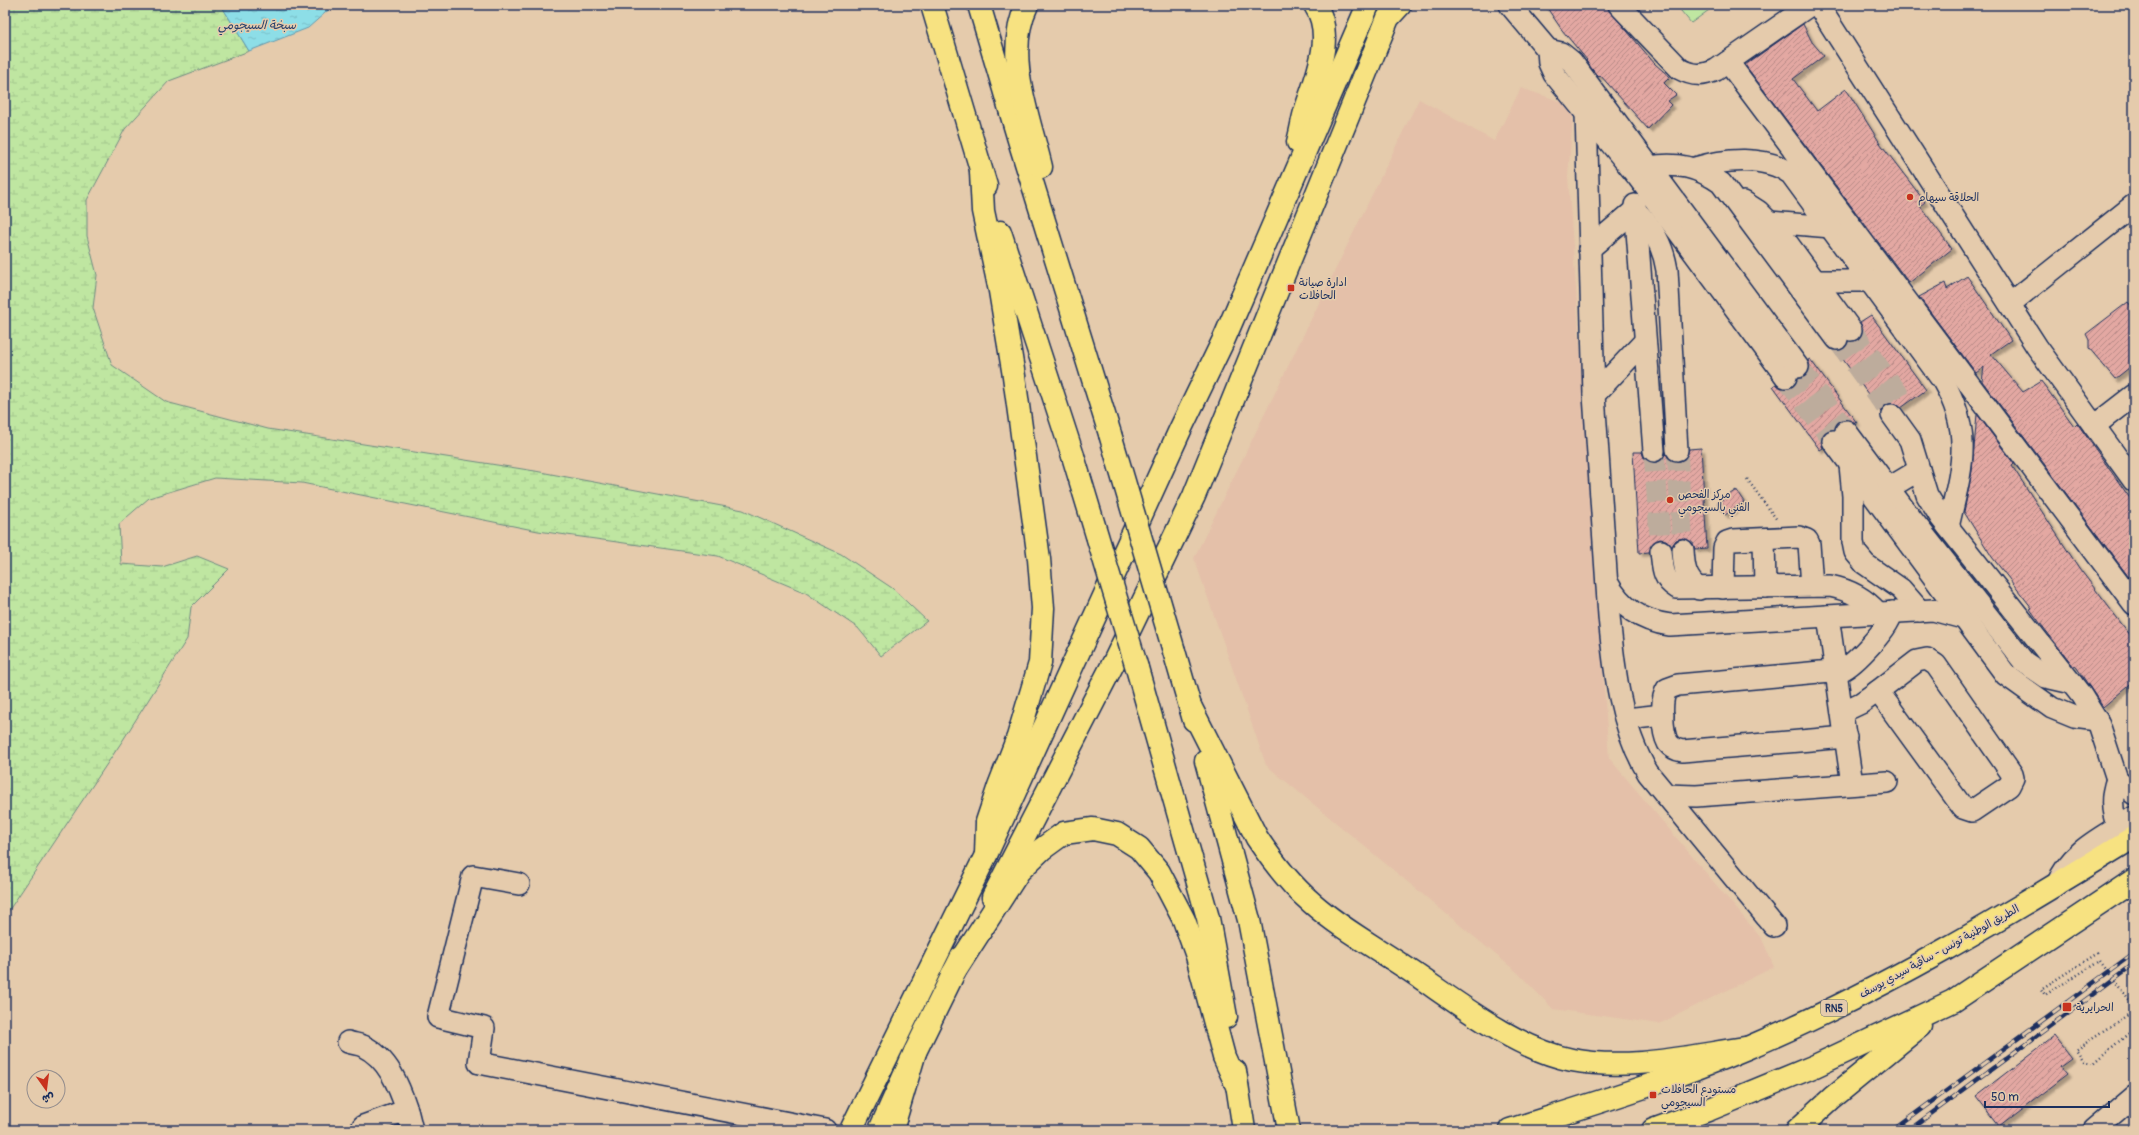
<svg xmlns="http://www.w3.org/2000/svg" width="2139" height="1135" font-family="Pangolin,'Playpen Sans Arabic',sans-serif">
<defs>
<pattern id="wetland-marsh" width="20" height="14" patternUnits="userSpaceOnUse"><rect width="20" height="14" fill="#bfe6a1"/><path d="M1 5h8M5 5V1M11 12h8M15 12V8" fill="none" stroke="#a4c68d"/></pattern>
<pattern id="water-ripples" width="26" height="14" patternUnits="userSpaceOnUse"><rect width="26" height="14" fill="#8ddee7"/><path d="M2 4q2-2 4 0t4 0M15 11q2-2 4 0t4 0" fill="none" stroke="#79bfc9"/></pattern>
<pattern id="building-hatch" width="6" height="6" patternUnits="userSpaceOnUse"><rect width="6" height="6" fill="#e3a8a2"/><path d="M-1 1l2-2M0 6l6-6M5 7l2-2" fill="none" stroke="#b78987"/></pattern>
<filter id="shadow"><feDropShadow dx="3.5" dy="3.5" stdDeviation="1" flood-color="#0004"/></filter>
</defs>
<rect width="100%" height="100%" fill="#e5cbac"/>
<filter id="ink" filterUnits="userSpaceOnUse"><feTurbulence type="fractalNoise" baseFrequency=".025" numOctaves="2"/><feDisplacementMap in="SourceGraphic" scale="8" xChannelSelector="R" yChannelSelector="G"/><feConvolveMatrix kernelMatrix="1 2 1 2 8 2 1 2 1" color-interpolation-filters="sRGB"/></filter>
<g filter="url(#ink)">
<!-- built -->
<path fill="#e4c0a9" d="M1521 88 1574 106 1568 176 1609 758 1762 939 1774 967 1659 1024 1553 1009 1518 973 1266 765 1194 558 1419 99 1494 141Z"/>
<!-- grass -->
<path fill="#bfe6a1" stroke="#6d8a80" d="M1676 5H1716L1691 23Z"/>
<!-- wetland -->
<path fill="url(#wetland-marsh)" stroke="#6d8a80" d="M5 5H221L249 51 169 81 125 129 87 200V236L97 275 93 308 112 365 166 402 268 429 535 471 743 510 841 554 892 588 927 621 881 656 858 628 806 593 718 556 538 531 302 483 215 478 149 498 119 524 121 564 162 567 197 556 229 569 191 607 187 639 123 740 5 916Z"/>
<!-- water -->
<path fill="url(#water-ripples)" stroke="#5f98b0" d="M221 5H334L308 28 249 51Z"/>
<!-- building -->
<g fill="url(#building-hatch)" stroke="#1b2f5e" filter="url(#shadow)">
<path d="M1545 5H1605L1655 64 1670 77 1664 83 1676 95 1667 101 1671 105 1648 129 1600 75 1598 77 1586 61 1587 60 1562 30Z"/>
<path d="M1803 24 1812 42 1824 56 1793 79 1817 111 1846 89 1880 143 1925 202 1920 206 1952 249 1909 283 1745 65Z"/>
<path d="M1967 276 2011 340 1991 354 2023 392 2041 381 2074 426 2077 423 2134 504V584L1982 381 1984 367 1976 373 1919 297 1945 283 1947 289Z"/>
<path d="M2128 302 2134 310V364L2115 379 2089 348V340L2086 334Z"/>
<path d="M1871 315 1926 390 1901 408 1897 404 1890 403 1885 406 1881 412 1837 351 1844 348 1848 341 1858 339 1863 329 1860 322Z"/>
<path d="M1810 359 1857 423 1845 419 1839 421 1834 429 1826 431 1822 436 1821 442 1823 448 1820 450 1773 386 1776 384 1781 388 1787 389 1793 387 1798 379 1805 377 1809 372 1810 366 1808 360Z"/>
<path d="M1977 414 2014 464 2012 466 2079 568 2134 640V681L2103 707 2075 665 2074 667 2040 623 2030 609 2032 608 1992 557 1964 512 1972 471Z"/>
<path d="M1701 448 1707 548 1695 549 1693 543 1683 538 1676 540 1672 547 1666 540 1660 539 1654 542 1649 552 1639 553 1633 452H1642L1644 458 1655 463 1661 461 1666 452 1671 460 1678 462 1687 456 1689 449Z"/>
<path d="M1736 490 1744 502 1725 515 1717 503Z"/>
<path d="M2054 1036 2071 1058 2060 1066 2067 1074 1999 1126 1976 1096Z"/>
</g>
<g fill="none" stroke-linecap="round" stroke-linejoin="round">
<!-- minor-tunnel -->
<g stroke="#bdac9c" stroke-width="21" stroke-dasharray="21 10" stroke-linecap="butt">
<path d="M1851 330 1897 392 1904 406"/>
<path d="M1837 339 1892 415"/>
<path d="M1798 367 1846 431"/>
<path d="M1786 377 1833 441"/>
<path d="M1677 450 1683 550"/>
<path d="M1654 451 1661 551"/>
</g>
<!-- minor casing -->
<g stroke="#1b2f5e" stroke-width="24">
<g id="minor">
<path d="M1510 5 1548 50 1549 63 1554 74 1638 177 1786 377"/>
<path d="M1619 5 1680 69C1693 76 1703 76 1716 70L1810 5"/>
<path d="M1818 5 2037 347 2134 481"/>
<path d="M1548 50 1561 53 1572 62 1798 367"/>
<path d="M1728 62 2134 604"/>
<path d="M1586 113 1594 395 1609 616C1614 669 1620 727 1648 773L1774 926"/>
<path d="M1649 167C1677 162 1698 167 1721 183L1837 339"/>
<path d="M1695 168C1724 159 1766 155 1791 174L1943 381C1974 435 1961 470 1948 527"/>
<path d="M1744 202 1758 211 1780 233 1851 330"/>
<path d="M1635 205 1654 451"/>
<path d="M1770 222 1831 227"/>
<path d="M1589 249 1635 210C1653 228 1663 245 1667 270L1677 450"/>
<path d="M1815 281H1871"/>
<path d="M2011 303 2134 205"/>
<path d="M1594 395 1645 341"/>
<path d="M1892 415 1910 440 1927 495 1941 518 2081 695 2099 724 2117 779 2134 794"/>
<path d="M2094 426 2134 395"/>
<path d="M1846 431 1910 517 2024 662 2046 677 2072 683"/>
<path d="M1833 441 2006 675 2052 708 2074 717 2097 720"/>
<path d="M1850 465 1853 496V542L1855 552 1865 564 1901 589 1920 611"/>
<path d="M1889 488 1919 470"/>
<path d="M1764 539 1765 587"/>
<path d="M1683 550C1684 567 1685 578 1699 589"/>
<path d="M1661 551C1663 567 1662 579 1677 588L1830 586C1850 590 1865 598 1878 613"/>
<path d="M1607 582C1621 608 1641 621 1670 625L1933 610 1963 618"/>
<path d="M1723 588 1724 548 1727 542 1733 540 1799 537 1807 540 1809 544 1812 586"/>
<path d="M1828 616 1852 784"/>
<path d="M1927 659 1936 665 2012 774 2013 778 2009 786 1972 811 1963 808 1878 691 1917 661Z"/>
<path d="M1842 712 1861 703 1878 691"/>
<path d="M1626 719 1663 715"/>
<path d="M1846 737 1682 751C1676 750 1672 748 1668 743 1662 732 1660 699 1667 689L1678 685 1842 670C1855 664 1891 626 1892 612"/>
<path d="M2117 779C2111 796 2111 810 2118 827"/>
<path d="M1666 795 1696 796 1887 782"/>
<path d="M519 884 473 876 438 1017 484 1028 479 1063 825 1130"/>
<path d="M2057 885C2069 851 2106 835 2134 817"/>
<path d="M348 1042C353 1044 359 1044 363 1046 388 1058 399 1086 407 1110L363 1126 364 1130"/>
<path d="M407 1110 412 1130"/>
<path d="M2094 1130 2134 1096"/>
</g>
</g>
<!-- major casing -->
<g stroke="#1b2f5e" stroke-width="25">
<g id="major">
<path d="M1298 142C1301 132 1302 122 1305 112 1315 80 1336 36 1315 5"/>
<path d="M993 897 1114 662 1194 496 1388 18 1400 5"/>
<path d="M851 1130 986 855 1180 430 1224 339 1368 5"/>
<path d="M880 1130 915 1052 961 958"/>
</g>
</g>
<!-- highway casing -->
<g stroke="#1b2f5e" stroke-width="25">
<g id="highway">
<path d="M932 5 986 186"/>
<path d="M979 5 1019 140 1110 434"/>
<path d="M1027 5C1003 55 1029 116 1041 167"/>
<path d="M981 172 983 211 1000 291 1014 376 1039 559 1043 608 1040 663 1018 737 999 786 987 822 986 855"/>
<path d="M1000 232 1073 456"/>
<path d="M1174 651 1194 720"/>
<path d="M1137 668 1208 918 1226 1017"/>
<path d="M1190 706 1257 838C1273 862 1290 884 1312 903 1340 928 1375 947 1406 968 1456 1001 1513 1048 1572 1060 1629 1071 1689 1056 1746 1048"/>
<path d="M1206 761 1249 920 1289 1130"/>
<path d="M952 975 1019 871 1042 849 1064 833 1093 829 1117 834 1139 848 1159 872 1184 920 1197 956 1224 1057 1237 1086"/>
<path d="M1235 1071 1244 1130"/>
<path d="M892 1130 915 1052"/>
<path d="M1510 1130C1589 1105 1670 1081 1747 1048 1882 991 2009 914 2134 837"/>
<path d="M1653 1130 1708 1110 1815 1066 1953 1001 2134 880"/>
<path d="M1797 1130 1832 1098 1920 1026"/>
</g>
</g>
<!-- path -->
<g stroke="#1b2f5e" stroke-width="2.5" stroke-dasharray="1 3" stroke-linecap="butt">
<path d="M1747 479 1777 520"/>
<path d="M2098 953 2041 989 2045 995 2100 961"/>
<path d="M2134 1011 2075 1049 2083 1061 2093 1063 2134 1029"/>
</g>
<!-- minor -->
<use href="#minor" stroke="#e5cbac" stroke-width="21"/>
<!-- major -->
<use href="#major" stroke="#f7e281" stroke-width="22"/>
<!-- highway -->
<use href="#highway" stroke="#f7e281" stroke-width="22"/>
<!-- rail casing -->
<g stroke="#1b2f5e" stroke-width="4.5">
<g id="rail">
<path d="M1893 1130 2134 953"/>
<path d="M1909 1130 2134 964"/>
</g>
</g>
<!-- rail -->
<use href="#rail" stroke="#e5cbac" stroke-width="3" stroke-dasharray="9" stroke-linecap="butt"/>
<!-- highway-bridge casing -->
<g stroke="#1b2f5e" stroke-width="25" stroke-linecap="butt">
<g id="highway-bridge">
<path d="M1110 434 1174 651"/>
<path d="M1073 456 1137 668"/>
</g>
</g>
<!-- path-bridge -->
<path stroke="#1b2f5e" stroke-width="2.5" stroke-dasharray="1 3" stroke-linecap="butt" d="M2100 961 2134 1007"/>
<!-- highway-bridge -->
<use href="#highway-bridge" stroke="#f7e281" stroke-width="22"/>
</g>
</g>
<!-- markers -->
<g fill="#c8321e" stroke="#e5cbac" stroke-width="1.5">
<circle cx="1910" cy="197" r="4"/>
<rect x="1287" y="284" width="8" height="8" rx="2"/>
<circle cx="1670" cy="500" r="4"/>
<rect x="2062" y="1002" width="10" height="10" rx="2"/>
<rect x="1649" y="1091" width="8" height="8" rx="2"/>
</g>
<g text-anchor="middle" stroke-width="3" stroke-linejoin="round" paint-order="stroke">
<!-- shield labels -->
<rect fill="#e5cbac" stroke="#585e75" stroke-width="1" x="1821" y="1000" width="26" height="16" rx="3"/>
<g font-size="10" font-weight="bold" fill="#1b2f5e">
<text x="1834" y="1012">RN5</text>
</g>
<!-- poi labels -->
<g font-size="11" fill="#1b2f5e" stroke="#e5cbac" text-anchor="start">
<text x="1918" y="201">الحلاقة سيهام</text>
<text x="1299" y="286">ادارة صيانة<tspan x="1299" dy="13">الحافلات</tspan></text>
<text x="1678" y="498">مركز الفحص<tspan x="1678" dy="13">الفني بالسيجومي</tspan></text>
<text x="2076" y="1011">الحرايرية</text>
<text x="1661" y="1093">مستودع الحافلات<tspan x="1661" dy="13">السيجومي</tspan></text>
</g>
<!-- street labels -->
<g font-size="11" fill="#1b2f5e" stroke="#e5cbac">
<text transform="translate(1939 951) rotate(-29)" y="4">الطريق الوطنية تونس - ساقية سيدي يوسف</text>
</g>
<!-- water labels -->
<g font-size="12" font-style="italic" fill="#26406c" stroke="#e5cbac">
<text x="257" y="29">سبخة السيجومي</text>
</g>
</g>
<!-- margin -->
<rect width="2139" height="1135" fill="none" stroke="#e5cbac" stroke-width="20"/>
<rect x="10" y="10" width="2119" height="1115" fill="none" stroke="#1b2f5e" stroke-width="1.5" filter="url(#ink)"/>
<!-- north arrow -->
<g transform="translate(46 1089) rotate(166)"><circle r="19" fill="#e5cbac" stroke="#948d8d"/>
<path d="M0-3L7 15L0 10L-7 15Z" fill="#c8321e"/>
<text y="-6" font-size="11" font-weight="bold" text-anchor="middle" fill="#1b2f5e">ش</text>
</g>
<!-- scale -->
<path d="M1985 1101v6h124v-6" fill="none" stroke="#1b2f5e" stroke-width="2"/>
<text x="1991" y="1101" font-size="12" fill="#1b2f5e" stroke="#e5cbac" stroke-width="3" paint-order="stroke">50 m</text>
</svg>
